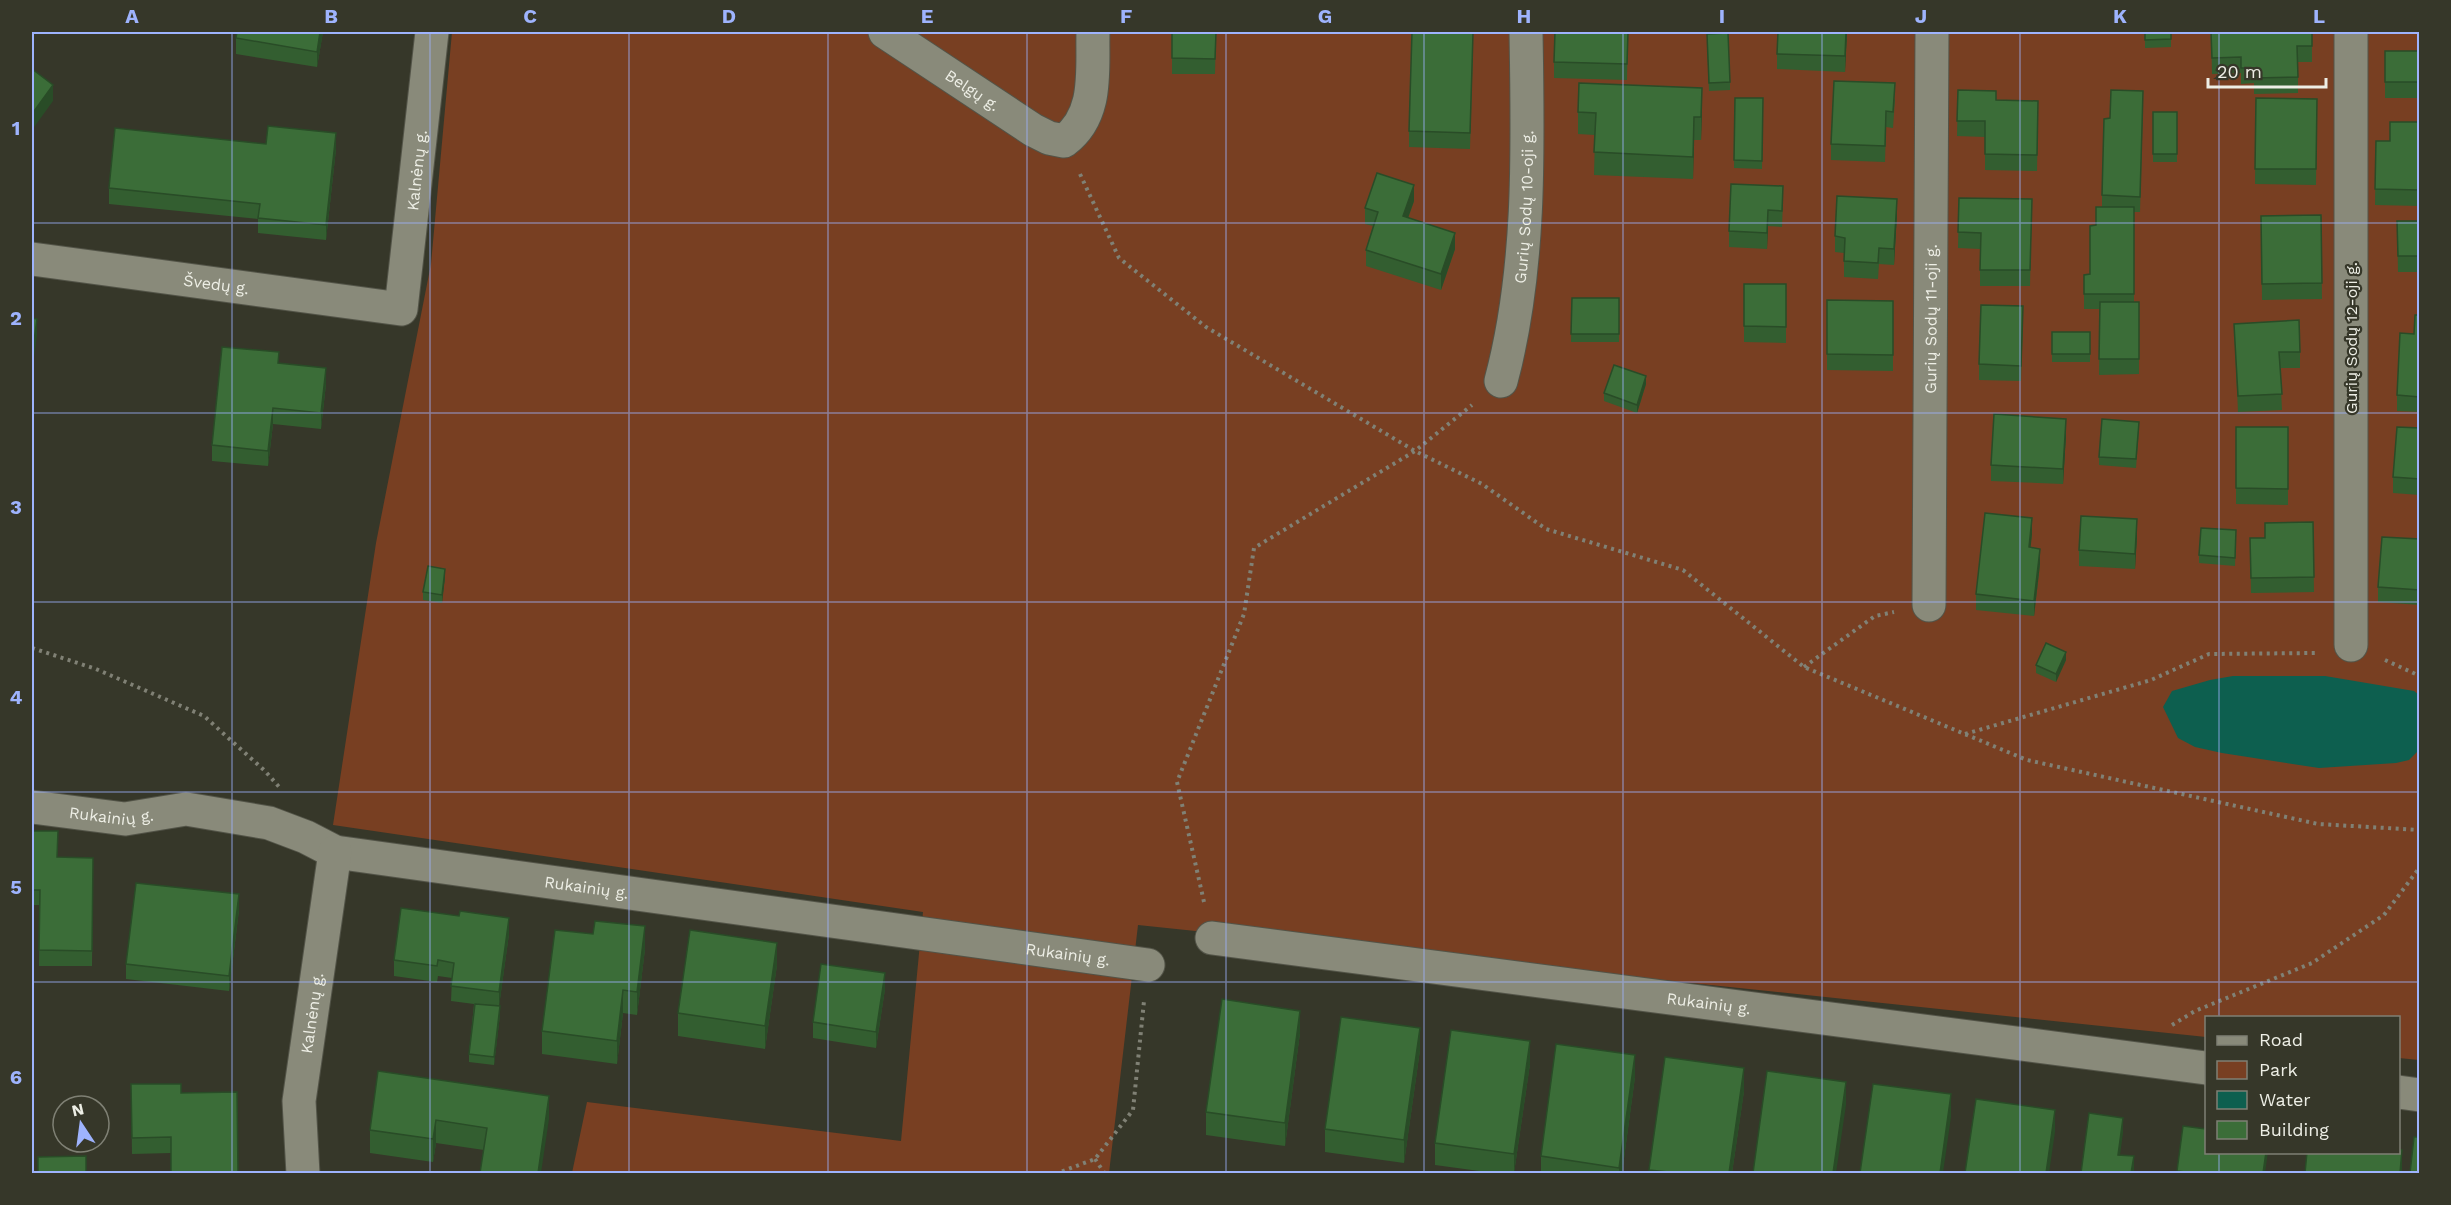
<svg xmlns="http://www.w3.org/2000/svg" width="2451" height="1205" font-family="'Work Sans',sans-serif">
<rect width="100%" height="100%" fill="#363729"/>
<!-- green -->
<path fill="#783f22" d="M452 32H2419V1060L2399 1058 2398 1018H2206V1037L1138 925 1109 1173H572L587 1102 901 1141 923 912 333 825 376 543 431 264Z"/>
<!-- water -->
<path fill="#0d5f4f" d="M2233 676H2325L2414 691 2419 695V750L2409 760 2396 763 2319 768 2222 753 2195 747 2178 738 2163 707 2172 691 2210 680Z"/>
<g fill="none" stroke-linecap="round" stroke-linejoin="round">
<!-- street casing -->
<g stroke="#535448" stroke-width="35">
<g id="street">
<path id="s1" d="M885 32 1033 130 1049 138 1064 141C1099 115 1092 70 1093 32"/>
<path id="s2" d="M32 259 401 309 432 32"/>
<path id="s3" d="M1501 381C1531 269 1528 147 1526 32"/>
<path id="s4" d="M1929 605 1932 32"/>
<path d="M2351 645V32"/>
<path id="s5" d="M32 807 125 819 186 809 269 823 306 837 335 852 1148 965"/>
<path id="s6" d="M1212 938 2206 1068"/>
<path d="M2398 1092 2420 1095"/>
<path id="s7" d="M303 1174 299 1101 335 852"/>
</g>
</g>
<!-- path -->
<g stroke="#808175" stroke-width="4" stroke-dasharray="3 4.5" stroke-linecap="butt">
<path d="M1080 174 1119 258 1206 327 1415 451 1482 484 1546 529 1683 570 1804 667 2027 760 2318 824 2420 830"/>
<path d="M32 648 96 669 204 716 265 771 280 788"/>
<path d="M2385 660 2420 676"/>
<path d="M1804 667 1875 616 1894 612"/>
<path d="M1965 734 2151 680 2209 654 2315 653"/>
<path d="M1204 902 1177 782 1244 614 1254 548 1415 451 1472 405"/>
<path d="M2172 1025 2195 1011 2312 963 2384 915 2420 867"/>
<path d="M1095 1159 1105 1174"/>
<path d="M1055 1174 1095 1159 1133 1110 1144 1001"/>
</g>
<!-- street -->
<use href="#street" stroke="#898a7a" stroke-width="33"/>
</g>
<!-- wall -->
<g fill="#335e30">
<path d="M323 32 317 67 236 54V38Z"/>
<path d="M1172 32H1216L1215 74H1172Z"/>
<path d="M1628 32 1627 80 1554 78V62Z"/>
<path d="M1847 32 1845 72 1777 69V54Z"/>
<path d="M1972 32H2013V34L1972 33Z"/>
<path d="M2145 32H2171V47L2145 48Z"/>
<path d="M2211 32H2312V62H2298V93L2254 94V83L2241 84V73L2212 74Z"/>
<path d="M1707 42 1730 82V90L1709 91Z"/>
<path d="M1473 49 1470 149 1409 147V131Z"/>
<rect x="2385" y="51" width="35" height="47"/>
<path d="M1958 90 1996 100 2038 117 2037 171 1985 170V137L1957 136Z"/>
<path d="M1735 98H1763L1762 169 1734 168Z"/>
<path d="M2256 98 2317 99 2316 185 2255 184Z"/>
<path d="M1895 99 1893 128 1886 127 1885 162 1831 160V144Z"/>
<path d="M2143 106 2140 212H2134V302H2139V374L2099 375 2100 309H2084V275L2090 274 2096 225 2102 207V195L2110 118Z"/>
<path d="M1702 111 1701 140H1694L1693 179 1594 175 1595 135 1578 134V112Z"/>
<rect x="2153" y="112" width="24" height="50"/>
<path d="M2420 122V206L2375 205 2376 141H2390Z"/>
<path d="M266 144 336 149 326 240 258 233V219L109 204V188Z"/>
<path d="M1959 198 2032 199 2030 286H1980V249L1958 248Z"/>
<path d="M1414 201 1408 218 1455 249 1441 290 1366 266V250L1373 226 1365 224V208Z"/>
<path d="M1783 202 1782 227 1768 226 1767 249 1729 247V231Z"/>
<path d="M1897 214 1894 265 1879 264 1878 279 1844 277V253L1835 252V236Z"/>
<path d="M2321 215 2322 299 2262 300 2261 216Z"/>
<path d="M2397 221H2420V272H2398Z"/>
<path d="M1744 284H1786V343L1744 342Z"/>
<path d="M1572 298H1619V342H1571Z"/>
<path d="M1827 300 1893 301V371L1827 370Z"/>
<path d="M2420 315V412L2397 411V395L2414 334Z"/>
<path d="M2023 322 2021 381 1979 380V364Z"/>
<path d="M2234 324 2300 352V368H2280L2282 410 2238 412Z"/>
<rect x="2052" y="332" width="38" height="30"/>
<path d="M279 363 326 384 321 429 273 424 268 466 212 461V445Z"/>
<path d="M1646 384 1637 413 1604 401V393Z"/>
<path d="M2236 427H2288V505L2236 504Z"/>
<path d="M2420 428V495L2393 493V477Z"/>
<path d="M2139 430 2136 468 2099 465V457Z"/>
<path d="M2066 435 2063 484 1991 481V465Z"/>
<path d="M2313 522 2314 592 2251 593 2250 538H2265Z"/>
<path d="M2032 534 2030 547 2040 564 2034 616 1976 610V594Z"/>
<path d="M2137 535 2135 569 2079 566V550Z"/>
<path d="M2236 538 2235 566 2199 563V555Z"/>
<path d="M2420 539V605L2378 602V587Z"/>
<path d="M445 577 442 603 423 600V592Z"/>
<path d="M2066 660 2056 682 2036 673V665Z"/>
<path d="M32 831 57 857 93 858 92 966H39L40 905H32Z"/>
<path d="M239 910 229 991 126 979V964Z"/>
<path d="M509 934 499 1006 500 1015 494 1065 469 1062V1054L474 1004 451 1001 452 978 438 976 437 982 394 976V960Z"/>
<path d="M645 949 637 1015 623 1013 617 1064 542 1054V1031Z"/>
<path d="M777 965 765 1049 678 1036V1013Z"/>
<path d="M885 989 876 1048 813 1038V1022Z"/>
<path d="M1300 1033 1285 1146 1206 1135V1112Z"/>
<path d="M1420 1050 1404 1163 1325 1152V1129Z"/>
<path d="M1530 1064 1514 1173H1494L1435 1165V1143Z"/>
<path d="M378 1071 549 1119 484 1150 436 1143 433 1162 370 1153V1130Z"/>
<path d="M1635 1077 1622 1173H1541V1156Z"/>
<path d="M131 1084 181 1093 171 1153 132 1154Z"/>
<path d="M1744 1091 1732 1173H1649V1170Z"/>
</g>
<!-- shaded-wall -->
<g fill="#294c27">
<path d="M320 32H323L317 67V52Z"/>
<path d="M1846 32H1847L1845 72V56Z"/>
<path d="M53 85V101L32 130V114Z"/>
<path d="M1702 88V111L1701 140V117Z"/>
<path d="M1694 117V140L1693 179V157Z"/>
<path d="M336 133V149L326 240V225Z"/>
<path d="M1414 185V201L1403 232V216Z"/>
<path d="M1897 199V214L1894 265V249Z"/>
<path d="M1768 210V226L1767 249V233Z"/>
<path d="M1455 233V249L1441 290V274Z"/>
<path d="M37 319V335L32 372V356Z"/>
<path d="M326 368V384L321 429V413Z"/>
<path d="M1646 376V384L1637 413V405Z"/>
<path d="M273 408V424L268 466V451Z"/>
<path d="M2066 419V435L2063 484V469Z"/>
<path d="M2032 518V534L2029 563V547Z"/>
<path d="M2137 519V535L2135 569V554Z"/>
<path d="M2040 549V564L2034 616V601Z"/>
<path d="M445 569V577L442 603V595Z"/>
<path d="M2066 652V660L2056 682V674Z"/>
<path d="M239 894V910L229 991V976Z"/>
<path d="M509 918V934L499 1007V992Z"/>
<path d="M645 926V949L637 1015V992Z"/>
<path d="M777 943V965L765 1049V1026Z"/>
<path d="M885 973V989L876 1048V1032Z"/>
<path d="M623 990V1013L617 1064V1041Z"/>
<path d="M500 1006V1015L494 1065V1057Z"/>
<path d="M1300 1011V1033L1285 1146V1123Z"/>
<path d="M1420 1028V1050L1404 1163V1140Z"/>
<path d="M1530 1041V1064L1514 1173V1154Z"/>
<path d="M1635 1055V1077L1622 1173H1619V1168Z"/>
<path d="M1744 1068V1091L1732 1173H1729Z"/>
<path d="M1846 1082V1105L1836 1173H1833Z"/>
<path d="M1951 1094V1117L1943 1173H1940Z"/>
<path d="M549 1096V1119L541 1173H538Z"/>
<path d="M2055 1110V1132L2049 1173H2046Z"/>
<path d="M2123 1118V1133L2118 1170V1155Z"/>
<path d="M436 1120V1143L433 1162V1139Z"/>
<path d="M2402 1150V1173H2400Z"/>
<path d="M2266 1152H2268L2265 1173H2263Z"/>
<path d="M2134 1156V1173H2131Z"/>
</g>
<!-- building -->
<g fill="#3b6d38" stroke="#294c27" stroke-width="1.5">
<path d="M237 32H320L317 52 236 38Z"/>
<path d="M1172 32H1216L1215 59 1172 58Z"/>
<path d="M1412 32 1473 33 1470 133 1409 131Z"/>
<path d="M1555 32H1628L1627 64 1554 62Z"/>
<path d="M1778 32H1846L1845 56 1777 54Z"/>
<path d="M2145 32H2171V39L2145 40Z"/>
<path d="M2211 32H2312V46H2297L2298 77 2254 78V68H2241V57L2212 58Z"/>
<path d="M1728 33 1730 82 1709 83 1707 34Z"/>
<rect x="2385" y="51" width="35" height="31"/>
<path d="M32 69 53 85 32 114Z"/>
<path d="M1834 81 1895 83 1893 112 1886 111 1885 146 1831 144Z"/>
<path d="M1579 83 1702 88 1701 117H1694L1693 157 1594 152 1596 113 1578 112Z"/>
<path d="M1958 90 1996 91V100L2038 101 2037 155 1985 154V121H1957Z"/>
<path d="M2111 90 2143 91 2140 197 2102 195 2104 119 2110 118Z"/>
<path d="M1735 98H1763L1762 161 1734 160Z"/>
<path d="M2256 98 2317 99 2316 169H2255Z"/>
<rect x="2153" y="112" width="24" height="42"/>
<path d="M2390 122H2420V190L2375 189 2376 141H2390Z"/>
<path d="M268 126 336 133 326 225 258 218 260 204 109 188 115 128 266 144Z"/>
<path d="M1377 173 1414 185 1403 216 1455 233 1441 274 1366 250 1378 212 1365 208Z"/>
<path d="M1731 184 1783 186 1782 211 1768 210 1767 233 1729 231Z"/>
<path d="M1837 196 1897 199 1894 249 1879 248 1878 263 1844 261 1845 238 1835 236Z"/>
<path d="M1959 198 2032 199 2030 270H1980L1981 233 1958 232Z"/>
<path d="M2096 207H2134V294H2084V275L2090 274V226L2096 225Z"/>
<path d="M2321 215 2322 283 2262 284 2261 216Z"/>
<path d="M2397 221H2420V256H2398Z"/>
<path d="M1744 284H1786V327L1744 326Z"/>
<path d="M1572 298H1619V334H1571Z"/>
<path d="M1827 300 1893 301V355L1827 354Z"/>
<path d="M2100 302H2139V359H2099Z"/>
<path d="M1981 305 2023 306 2021 366 1979 364Z"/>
<path d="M2415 315H2420V397L2397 395 2400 333 2414 334Z"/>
<path d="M32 318 37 319 32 356Z"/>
<path d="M2299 320 2300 352H2279L2282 394 2238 396 2234 324Z"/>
<rect x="2052" y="332" width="38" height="22"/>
<path d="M222 347 279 352 278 363 326 368 321 413 273 408 268 451 212 445Z"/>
<path d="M1614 365 1646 376 1637 405 1604 393Z"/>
<path d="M1994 414 2066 419 2063 469 1991 465Z"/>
<path d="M2102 419 2139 422 2136 459 2099 457Z"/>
<path d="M2236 427H2288V489L2236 488Z"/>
<path d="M2397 427 2420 428V479L2393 477Z"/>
<path d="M1985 513 2032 518 2029 547 2040 549 2034 601 1976 594Z"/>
<path d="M2081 516 2137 519 2135 554 2079 550Z"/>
<path d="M2313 522 2314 577 2251 578 2250 538H2265V523Z"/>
<path d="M2201 528 2236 530 2235 558 2199 555Z"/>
<path d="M2382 537 2420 539V590L2378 587Z"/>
<path d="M428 566 445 569 442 595 423 592Z"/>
<path d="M2046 643 2066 652 2056 674 2036 665Z"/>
<path d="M32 831H58L57 857 93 858 92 951 39 950 40 890H32Z"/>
<path d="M136 883 239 894 229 976 126 964Z"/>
<path d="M401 908 459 916 460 911 509 918 499 992 451 986 454 963 438 960 437 966 394 960Z"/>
<path d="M595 921 645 926 637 992 623 990 617 1041 542 1031 555 930 593 934Z"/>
<path d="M690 930 777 943 765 1026 678 1013Z"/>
<path d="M821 964 885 973 876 1032 813 1022Z"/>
<path d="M1222 999 1300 1011 1285 1123 1206 1112Z"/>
<path d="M475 1004 500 1006 494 1057 469 1054Z"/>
<path d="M1341 1017 1420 1028 1404 1140 1325 1129Z"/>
<path d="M1451 1030 1530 1041 1514 1154 1435 1143Z"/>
<path d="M1556 1044 1635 1055 1619 1168 1541 1156Z"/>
<path d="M1665 1057 1744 1068 1729 1173H1678L1649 1170Z"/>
<path d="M378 1071 549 1096 538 1173H480L487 1128 436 1120 433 1139 370 1130Z"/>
<path d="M1767 1071 1846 1082 1833 1173H1753Z"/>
<path d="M131 1084H181V1093L237 1092 238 1173H171V1137L132 1138Z"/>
<path d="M1873 1084 1951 1094 1940 1173H1860Z"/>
<path d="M1976 1099 2055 1110 2046 1173H1965Z"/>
<path d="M2089 1113 2123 1118 2118 1155 2134 1156 2131 1173H2081Z"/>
<path d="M2183 1126 2206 1129V1152H2266L2263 1173H2193L2177 1171Z"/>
<path d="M2414 1137H2420V1173H2410Z"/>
<path d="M2398 1149 2402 1150 2400 1173H2305L2307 1152H2398Z"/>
<path d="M86 1156V1173H32H38V1157Z"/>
</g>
<!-- grid -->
<path fill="none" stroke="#9eb3fd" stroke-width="1.5" stroke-opacity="0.55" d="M232 32V1174M430 32V1174M629 32V1174M828 32V1174M1027 32V1174M1226 32V1174M1424 32V1174M1623 32V1174M1822 32V1174M2020 32V1174M2219 32V1018M32 223H2420M32 413H2420M32 602H2420M32 792H2420M32 982H2420M2219 1152V1174"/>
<g text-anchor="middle" stroke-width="4.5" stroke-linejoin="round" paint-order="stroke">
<!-- street labels -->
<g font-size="16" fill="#edeee5" stroke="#363729">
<text dy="6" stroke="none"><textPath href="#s1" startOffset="105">Belgų g.</textPath></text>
<text dy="6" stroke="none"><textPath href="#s2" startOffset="512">Kalnėnų g.</textPath></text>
<text dy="6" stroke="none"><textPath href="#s3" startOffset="176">Gurių Sodų 10-oji g.</textPath></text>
<text dy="6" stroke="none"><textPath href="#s2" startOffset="186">Švedų g.</textPath></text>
<text dy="6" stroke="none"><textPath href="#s4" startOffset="286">Gurių Sodų 11-oji g.</textPath></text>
<text transform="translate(2351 338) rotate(-90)" y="6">Gurių Sodų 12-oji g.</text>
<text dy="6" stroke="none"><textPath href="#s5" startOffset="80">Rukainių g.</textPath></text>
<text dy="6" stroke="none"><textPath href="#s5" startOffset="566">Rukainių g.</textPath></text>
<text dy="6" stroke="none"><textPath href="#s5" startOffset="1052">Rukainių g.</textPath></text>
<text dy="6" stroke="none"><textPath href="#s6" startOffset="501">Rukainių g.</textPath></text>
<text dy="6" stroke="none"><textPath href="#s7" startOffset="162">Kalnėnų g.</textPath></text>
</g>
</g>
<!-- border -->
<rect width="2451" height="1205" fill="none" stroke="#363729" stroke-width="66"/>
<!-- legend -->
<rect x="2205" y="1016" width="195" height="138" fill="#363729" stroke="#7f8074" stroke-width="1.5"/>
<rect x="2217" y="1036" width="30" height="9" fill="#898a7a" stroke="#7f8074" stroke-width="1.5"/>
<text x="2259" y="1046" font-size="18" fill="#edeee5">Road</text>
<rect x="2217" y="1061" width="30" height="18" fill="#783f22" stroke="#7f8074" stroke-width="1.5"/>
<text x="2259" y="1076" font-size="18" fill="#edeee5">Park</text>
<rect x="2217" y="1091" width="30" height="18" fill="#0d5f4f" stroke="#7f8074" stroke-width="1.5"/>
<text x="2259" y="1106" font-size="18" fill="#edeee5">Water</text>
<rect x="2217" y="1121" width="30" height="18" fill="#3b6d38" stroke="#7f8074" stroke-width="1.5"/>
<text x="2259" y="1136" font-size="18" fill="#edeee5">Building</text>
<!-- north arrow -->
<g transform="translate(81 1124) rotate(347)"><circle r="28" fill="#363729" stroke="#7f8074" stroke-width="1.5"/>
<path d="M0-4.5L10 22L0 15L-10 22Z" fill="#9eb3fd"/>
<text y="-9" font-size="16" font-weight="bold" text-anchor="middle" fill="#edeee5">N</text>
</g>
<!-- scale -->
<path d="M2208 78v9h118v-9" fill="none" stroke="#edeee5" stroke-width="3"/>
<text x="2217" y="78" font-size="18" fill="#edeee5" stroke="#363729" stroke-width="4.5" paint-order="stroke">20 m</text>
<rect x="33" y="33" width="2385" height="1139" fill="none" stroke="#9eb3fd" stroke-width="2"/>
<g font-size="20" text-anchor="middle" font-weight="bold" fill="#9eb3fd">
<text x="132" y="23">A</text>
<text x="331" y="23">B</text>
<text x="530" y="23">C</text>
<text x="729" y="23">D</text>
<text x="927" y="23">E</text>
<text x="1126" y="23">F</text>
<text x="1325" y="23">G</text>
<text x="1524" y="23">H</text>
<text x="1722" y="23">I</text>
<text x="1921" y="23">J</text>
<text x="2120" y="23">K</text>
<text x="2319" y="23">L</text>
<text x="16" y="135">1</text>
<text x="16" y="325">2</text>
<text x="16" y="514">3</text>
<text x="16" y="704">4</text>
<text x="16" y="894">5</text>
<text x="16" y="1084">6</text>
</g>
</svg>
